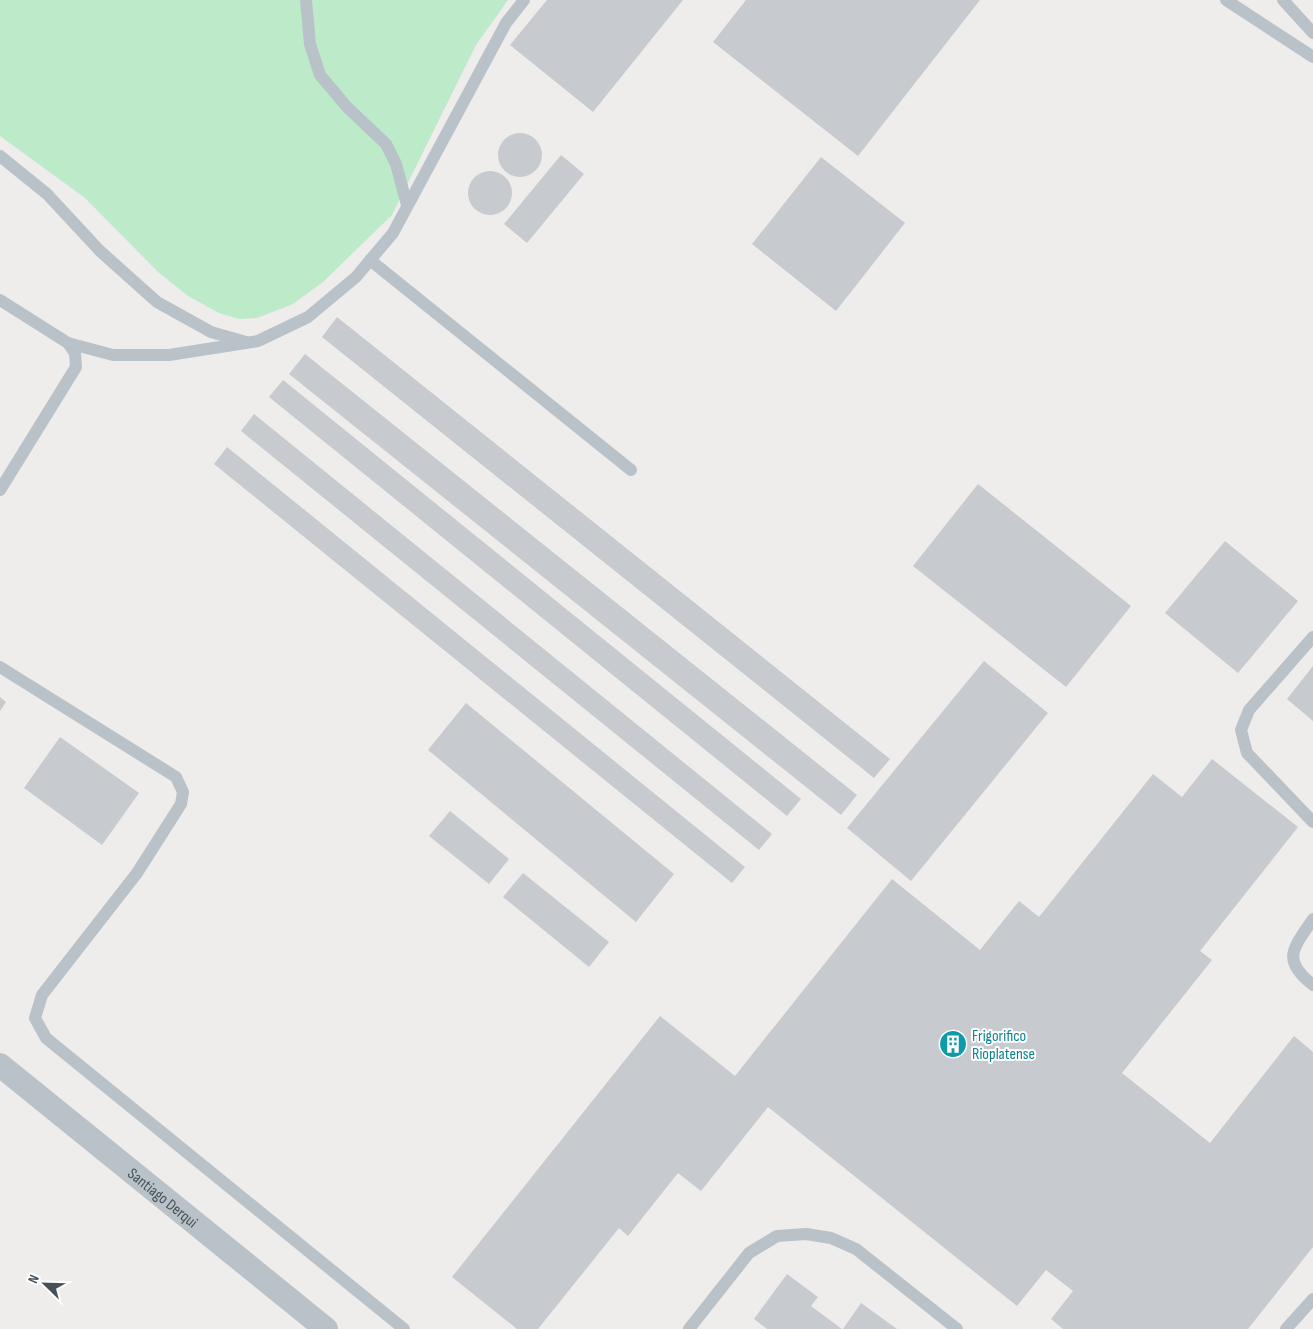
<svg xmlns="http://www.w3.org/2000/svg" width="1313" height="1329" font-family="'Sofia Sans Condensed',sans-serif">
<rect width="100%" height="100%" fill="#efecec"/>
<!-- green -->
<path fill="#bdeac9" d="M0 0H508L476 45 392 215 323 282 293 304 257 318 239 319 219 313 188 296 158 272 85 198 0 136Z"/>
<!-- building -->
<g fill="#c7cacf">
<path d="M547 0H683L593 112 510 45Z"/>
<path d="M746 0H980L858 156 713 42Z"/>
<circle cx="520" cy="155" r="22"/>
<path d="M561 155 584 174 527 243 504 224Z"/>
<path d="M821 157 905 223 836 311 752 244Z"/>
<circle cx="490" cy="193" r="22"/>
<path d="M337 317 890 759 874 778 322 337Z"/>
<path d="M305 354 857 795 841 815 289 374Z"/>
<path d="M283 380 801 799 787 816 269 397Z"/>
<path d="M254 414 772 834 759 850 241 431Z"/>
<path d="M227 447 745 867 732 883 214 464Z"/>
<path d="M978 484 1131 606 1066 687 913 566Z"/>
<path d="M1225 541 1298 601 1238 673 1165 613Z"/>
<path d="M984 661 1048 713 911 881 847 828Z"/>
<path d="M1313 666V721L1287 699Z"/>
<path d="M0 697 6 702 0 711Z"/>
<path d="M466 703 674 874 636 922 428 750Z"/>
<path d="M60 737 139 793 102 845 24 788Z"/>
<path d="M1212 759 1298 827 1200 951 1212 960 1122 1073 1210 1143 1294 1036 1313 1052V1247L1248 1329H1063L1051 1319 1073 1291 1046 1270 1017 1306 768 1107 701 1191 678 1173 628 1236 619 1228 538 1329H517L452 1277 660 1016 735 1076 892 879 980 950 1019 901 1039 917 1153 774 1182 797Z"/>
<path d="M450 811 509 859 489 884 429 836Z"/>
<path d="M523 873 609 942 589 967 503 897Z"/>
<path d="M787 1274 818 1297 811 1306 842 1329H767L754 1319Z"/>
<path d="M861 1303 897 1329H843Z"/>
</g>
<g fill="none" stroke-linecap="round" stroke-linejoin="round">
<!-- lane -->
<g stroke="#b8c2c8" stroke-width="12">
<path d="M306 0 310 44 320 75 347 107 386 144 396 164 407 205"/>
<path d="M1226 0 1313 57"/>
<path d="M1283 0 1313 33"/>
<path d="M0 156 47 194 100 251 157 302 211 332 246 342"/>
<path d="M370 260 631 470"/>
<path d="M0 300 68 343 113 355H169L258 341 308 317 356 277 393 233 506 23 524 0"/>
<path d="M0 490 76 367 75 353 68 343"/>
<path d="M1313 637 1249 710 1241 730 1247 753 1313 822"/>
<path d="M0 667 176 777 183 792 181 804 137 873 42 995 35 1018 46 1038 404 1329"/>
<path d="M1313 919C1294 948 1280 959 1313 985"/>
<path d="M689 1329 749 1253 777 1236 806 1234 831 1238 856 1249 957 1329"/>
<path d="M1286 1329 1313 1299"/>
</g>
<!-- street -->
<path stroke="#b8c2c8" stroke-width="24" id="s1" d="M0 1065 326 1329"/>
</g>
<!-- icons -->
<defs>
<g id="building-disc" transform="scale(1.4375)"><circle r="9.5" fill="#0f9aa8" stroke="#fff"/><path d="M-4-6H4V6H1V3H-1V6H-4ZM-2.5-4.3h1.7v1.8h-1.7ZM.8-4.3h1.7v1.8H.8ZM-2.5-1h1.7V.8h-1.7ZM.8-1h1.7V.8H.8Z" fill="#fff"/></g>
</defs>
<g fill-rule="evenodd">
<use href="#building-disc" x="953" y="1044"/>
</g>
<g text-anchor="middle" stroke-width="4" stroke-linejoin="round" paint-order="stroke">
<!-- culture labels -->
<g font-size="16" fill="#0d838f" stroke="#fff" text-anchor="start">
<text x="972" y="1041">Frigorifico<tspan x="972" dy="18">Rioplatense</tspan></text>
</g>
<!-- street labels -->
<g font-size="16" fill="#465158" stroke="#fff">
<text dy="6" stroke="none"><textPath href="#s1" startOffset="210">Santiago Derqui</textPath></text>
</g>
</g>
<!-- north arrow -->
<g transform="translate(45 1284) rotate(293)" stroke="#ffffff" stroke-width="4" paint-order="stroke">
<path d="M0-4L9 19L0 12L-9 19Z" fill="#465158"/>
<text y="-8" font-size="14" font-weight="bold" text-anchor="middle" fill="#465158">N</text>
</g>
</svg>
